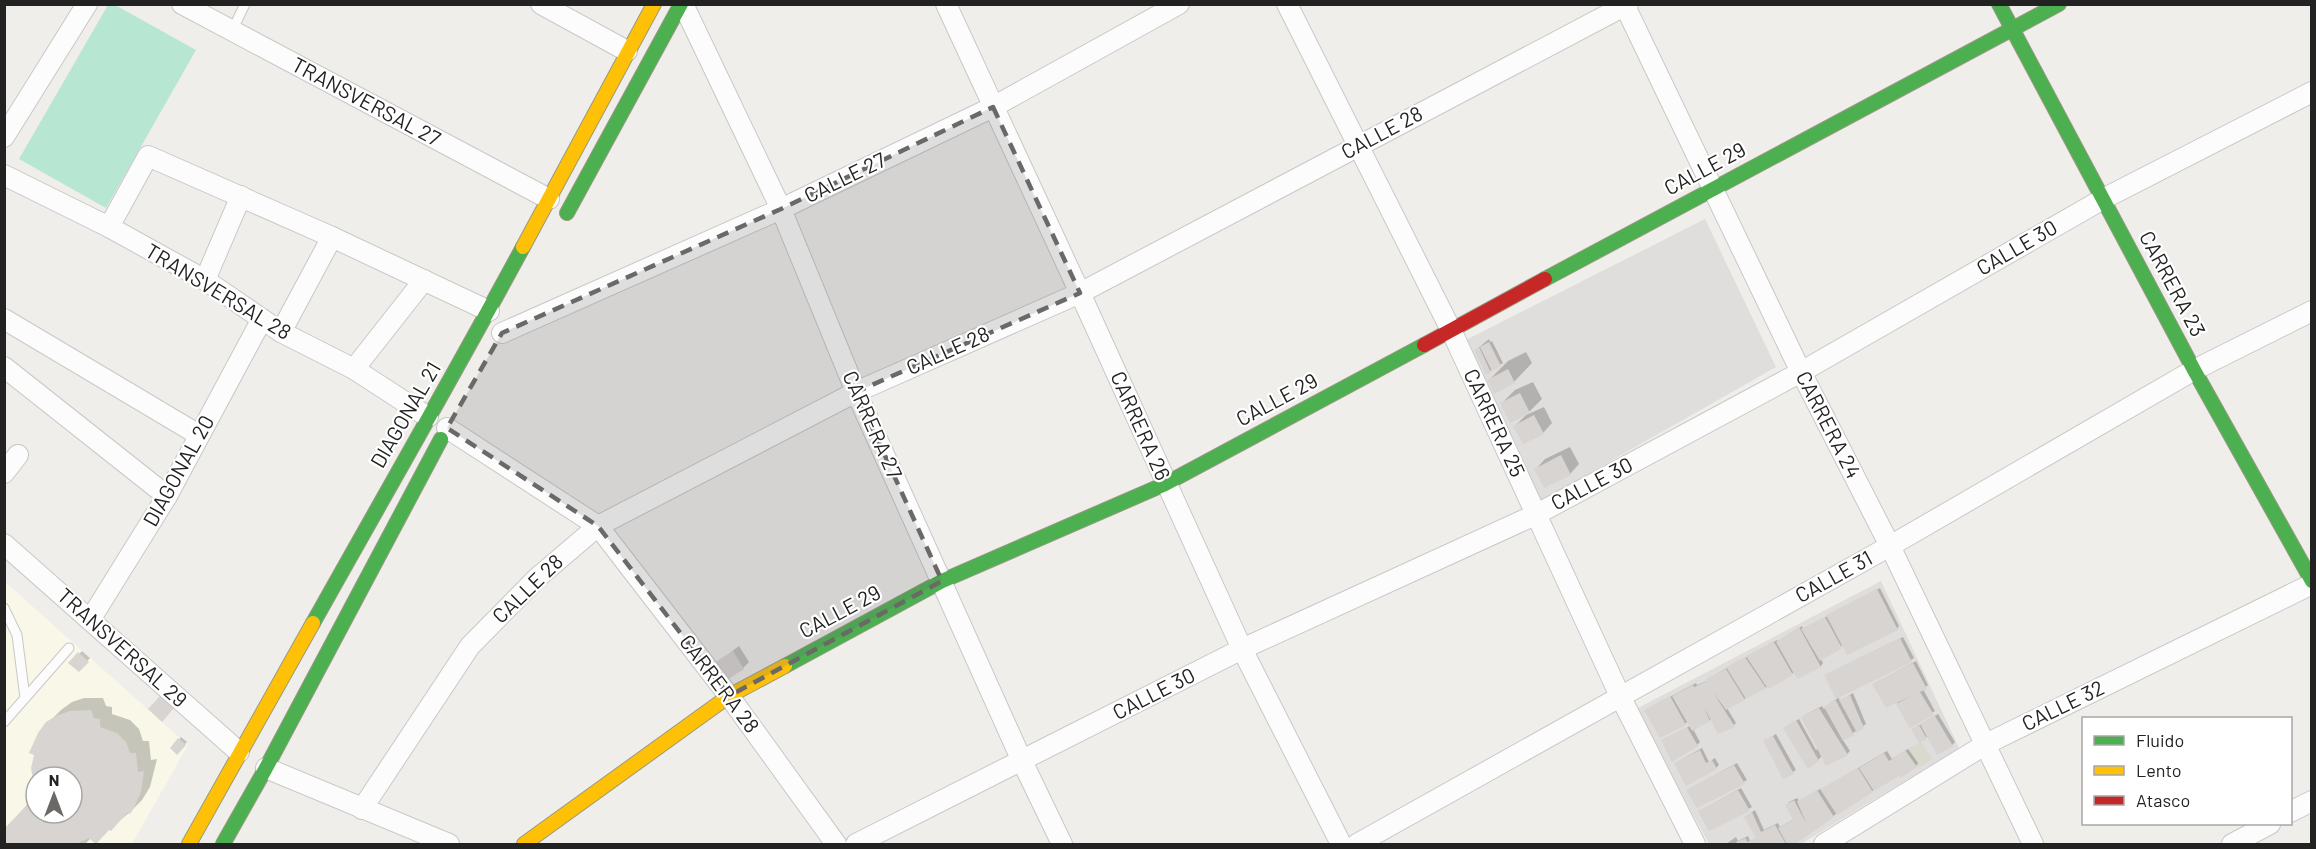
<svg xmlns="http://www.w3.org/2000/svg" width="2316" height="849" font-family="Barlow,sans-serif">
<rect width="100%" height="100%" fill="#f0eeeb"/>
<!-- residential -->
<g fill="#dfdedc">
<path d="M1705 219 1776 367 1537 503 1462 342Z"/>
<path d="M1881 581 1959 748 1801 844H1709L1636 709Z"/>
</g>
<!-- education -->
<path fill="#f8f7e8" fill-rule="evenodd" d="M4 581 188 745 132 844H5ZM36 777H72V813H36Z"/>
<!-- construction -->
<path fill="#d9d9cd" d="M1921 742 1932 759 1918 768 1906 750Z"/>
<!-- pitch -->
<path fill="#b7e6d2" d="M108 5H115L196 50 106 208 19 159Z"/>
<!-- shadow -->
<g fill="#0003">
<path d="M1489 339 1490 342 1492 341 1503 363 1490 371 1476 350Z"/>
<path d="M1526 352 1532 363 1514 382 1489 380 1508 361Z"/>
<path d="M1533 382 1542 399 1528 413 1502 403 1515 390Z"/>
<path d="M1544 407 1552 423 1543 433 1515 426 1526 415Z"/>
<path d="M1570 447 1579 464 1570 474 1536 469 1545 459Z"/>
<path d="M1880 588 1899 626 1897 629 1843 645 1821 659 1823 663 1821 666 1797 677 1795 672 1727 708 1736 723 1734 725 1712 719 1693 729 1700 742 1697 745 1662 740 1690 726 1688 721 1685 724 1649 708 1696 683 1697 685 1709 680 1711 677 1777 640 1778 642 1802 626 1803 629Z"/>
<path d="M1903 637 1914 658 1911 660 1838 696 1840 701 1853 693 1866 724 1843 740 1850 751 1847 754 1822 756 1818 760 1787 726 1799 719 1816 750 1819 748 1805 715 1822 706 1824 709 1838 698 1829 673Z"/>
<path d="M739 646 749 662 743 668 714 665Z"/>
<path d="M82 651 90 658 79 670 70 663Z"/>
<path d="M1916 661 1928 685 1923 689 1935 711 1910 726 1897 702 1874 684Z"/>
<path d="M84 698H103L106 706 112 707V714L130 720 139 729 143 741H149L151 760 157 759 150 787 142 800 129 813 110 828 91 838 85 844H4V832L36 794V813H72V777H36V786L34 780 48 723 61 710 72 702Z"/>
<path d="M1938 714 1955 742 1952 745 1928 736 1920 741 1916 727Z"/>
<path d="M1776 734 1796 770 1784 777 1764 741Z"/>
<path d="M181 737 187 742 177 752 172 748Z"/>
<path d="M1702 748 1709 762 1715 758 1719 765 1716 768 1679 761Z"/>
<path d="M1908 749 1918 763 1916 766 1899 774 1836 814 1792 844H1726L1736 837 1738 841 1748 836 1750 841 1757 838 1749 814 1755 810 1764 830 1778 823 1780 827 1794 819 1787 805 1789 802 1797 798 1799 801 1820 789 1821 790 1887 751 1892 759Z"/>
<path d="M1737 763 1747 780 1697 806 1691 788Z"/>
<path d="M1741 788 1752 807 1710 829 1700 811Z"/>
</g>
<!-- building -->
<g fill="#d7d4d2">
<path d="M1489 342 1501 366 1492 371 1480 347Z"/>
<path d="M1479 347 1491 373 1486 375 1474 350Z"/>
<path d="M1508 369 1515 383 1494 394 1487 380Z"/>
<path d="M1520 393 1530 413 1510 423 1500 403Z"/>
<path d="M1534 415 1544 434 1523 444 1513 426Z"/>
<path d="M1561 455 1571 475 1544 488 1534 469Z"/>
<path d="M1877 589 1898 630 1847 655 1826 615Z"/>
<path d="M1825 617 1842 648 1820 661 1801 629Z"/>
<path d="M1799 627 1821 667 1797 679 1776 642Z"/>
<path d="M1900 638 1912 662 1836 699 1824 675Z"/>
<path d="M1774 642 1793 675 1768 689 1746 656Z"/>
<path d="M733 651 744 669 724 682 712 664Z"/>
<path d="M78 652 89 662 79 672 68 663Z"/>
<path d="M1745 657 1766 688 1746 699 1726 667Z"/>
<path d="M1913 663 1927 689 1920 692 1934 715 1910 728 1896 704 1913 695 1886 708 1872 684Z"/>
<path d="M1726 669 1745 700 1726 710 1713 692 1735 727 1718 734 1704 707 1710 721 1692 731 1672 696 1693 685 1694 687 1707 681 1706 679Z"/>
<path d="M1850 695 1864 728 1857 733 1839 700Z"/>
<path d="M160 696 174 708 162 722 148 709Z"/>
<path d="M1670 696 1686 725 1660 738 1644 710Z"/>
<path d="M1835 699 1854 735 1843 741 1824 707Z"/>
<path d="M1819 708 1848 755 1826 766 1801 717Z"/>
<path d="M91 710 94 718 100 719V727L117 733 126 742 130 753H136L138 772 144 771 141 792 134 808 130 814 127 813 111 831 109 830 96 844 89 838 76 844H4V829L27 805 30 798 36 796V813H72V777H36L35 790 31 768 34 755 29 753 38 733 46 722 58 715 70 711Z"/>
<path d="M1935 716 1953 746 1937 755 1920 724Z"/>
<path d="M1796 720 1819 761 1808 769 1783 728Z"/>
<path d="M1919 725 1927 739 1919 743 1911 729Z"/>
<path d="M1687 727 1698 746 1672 762 1661 740Z"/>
<path d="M1773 736 1794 774 1783 779 1763 740Z"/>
<path d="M178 738 186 745 177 755 170 748Z"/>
<path d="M1700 750 1706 763 1712 760 1717 769 1686 786 1674 763Z"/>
<path d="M1905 750 1917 767 1900 778 1899 776 1874 791 1859 768 1884 753 1889 761Z"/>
<path d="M1734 765 1745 784 1697 808 1686 790Z"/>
<path d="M1858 768 1873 792 1837 815 1820 789Z"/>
<path d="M1738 790 1750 811 1709 831 1698 811Z"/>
<path d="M1817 790 1834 817 1795 844H1787L1778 828 1793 820 1785 805 1794 800 1806 823 1797 801Z"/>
<path d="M1752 812 1761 832 1775 825 1786 844H1737L1736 842 1746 838 1747 842 1756 838 1744 817Z"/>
</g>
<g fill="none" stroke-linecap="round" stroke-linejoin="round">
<!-- lane casing -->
<g stroke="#c9c8c7" stroke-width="11">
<g id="lane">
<path d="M232 31 245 4"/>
<path d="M4 608 17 635 25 698"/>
<path d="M4 722 69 648"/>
</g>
</g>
<!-- street casing -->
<g stroke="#c9c8c7" stroke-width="22">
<g id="street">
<path d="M182 4 549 199"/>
<path d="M541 4 627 51"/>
<path d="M683 4 781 209 856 392 1022 761 1062 844"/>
<path d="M946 4 1080 293 1242 649 1341 844"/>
<path d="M1287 4 1451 330 1620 696 1695 844"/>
<path d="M1624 4 1799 368 1890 546 2033 844"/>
<path d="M4 137 87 4"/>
<path d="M4 175 109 227 205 280 281 332 354 369 428 417"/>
<path d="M109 227 148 156 332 237 489 311"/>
<path d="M205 280 241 196"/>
<path d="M4 319 199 435"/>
<path d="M281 332 332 237"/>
<path d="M502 333 781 209 993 107 1179 4"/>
<path d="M4 367 167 496"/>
<path d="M354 369 424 280"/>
<path d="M447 428 598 526 729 696 836 844"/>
<path d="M4 473 18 455"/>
<path d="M4 544 239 752"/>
<path d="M90 620 167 496 262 319"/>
<path d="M266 768 449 844"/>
<path d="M362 809 470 646 537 578 598 526 856 392 1080 293 1628 4"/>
<path d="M2290 812 2312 801"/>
<path d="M856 844 1242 649 1537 514 1801 372 2103 199 2312 92"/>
<path d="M1357 844 1890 546 2194 370 2312 311"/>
<path d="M1824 844 1986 744 2312 584"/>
<path d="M2232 844 2270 824"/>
</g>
</g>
<!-- fast casing -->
<g stroke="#999a82" stroke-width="16">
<g id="fast">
<path d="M1999 4 2194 370 2312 581"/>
<path d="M567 213 681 4"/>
<path d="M1545 279 2059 4"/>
<path d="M313 623C383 498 455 373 523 247"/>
<path d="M785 666 942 581 1165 484 1424 345"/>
<path d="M223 844 266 768 441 439"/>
</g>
</g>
<!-- slow casing -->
<g stroke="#999a82" stroke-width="16">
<g id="slow">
<path d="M523 247 654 4"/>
<path d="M189 844 313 623"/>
<path d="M524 844 729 696 785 666"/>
</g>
</g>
<!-- jam casing -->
<g stroke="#999a82" stroke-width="16">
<path id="jam" d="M1424 345 1545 279"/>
</g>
<!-- lane -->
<use href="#lane" stroke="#fdfcfc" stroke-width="9"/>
<!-- street -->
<use href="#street" stroke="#fdfcfc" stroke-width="20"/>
<!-- fast -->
<use href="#fast" stroke="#4caf50" stroke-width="14"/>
<!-- slow -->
<use href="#slow" stroke="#ffc107" stroke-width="14"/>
<!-- jam -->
<use href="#jam" stroke="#c62828" stroke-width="14"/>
</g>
<!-- marked area -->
<path fill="#6a6968" fill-opacity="0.2" stroke="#6a6968" stroke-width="4.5" stroke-dasharray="12 8" stroke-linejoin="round" d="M993 107 1080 293 856 392 942 581 729 696 598 526 447 428 502 333 781 209Z"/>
<g text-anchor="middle" stroke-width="4.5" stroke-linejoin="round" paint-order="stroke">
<!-- street labels -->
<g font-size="21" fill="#222" stroke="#fff">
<text transform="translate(366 102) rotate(28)" y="7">TRANSVERSAL 27</text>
<text transform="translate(1382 133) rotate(-28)" y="7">CALLE 28</text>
<text transform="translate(1705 169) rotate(-28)" y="7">CALLE 29</text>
<text transform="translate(845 178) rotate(-26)" y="7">CALLE 27</text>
<text transform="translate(2017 248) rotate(-30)" y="7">CALLE 30</text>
<text transform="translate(2172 284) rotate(62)" y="7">CARRERA 23</text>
<text transform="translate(218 292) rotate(31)" y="7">TRANSVERSAL 28</text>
<text transform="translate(948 351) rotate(-24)" y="7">CALLE 28</text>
<text transform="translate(1277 400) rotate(-28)" y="7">CALLE 29</text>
<text transform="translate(406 415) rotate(-60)" y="7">DIAGONAL 21</text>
<text transform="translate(1494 423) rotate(65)" y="7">CARRERA 25</text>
<text transform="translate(872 425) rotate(66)" y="7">CARRERA 27</text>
<text transform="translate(1828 425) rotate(63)" y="7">CARRERA 24</text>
<text transform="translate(1140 426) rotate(66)" y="7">CARRERA 26</text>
<text transform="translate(179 471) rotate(-61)" y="7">DIAGONAL 20</text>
<text transform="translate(1592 484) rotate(-28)" y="7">CALLE 30</text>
<text transform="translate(1834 577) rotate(-29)" y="7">CALLE 31</text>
<text transform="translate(528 589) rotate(-44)" y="7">CALLE 28</text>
<text transform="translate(840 612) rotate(-28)" y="7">CALLE 29</text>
<text transform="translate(122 648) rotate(42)" y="7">TRANSVERSAL 29</text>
<text transform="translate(719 684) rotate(53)" y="7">CARRERA 28</text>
<text transform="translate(1154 694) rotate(-27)" y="7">CALLE 30</text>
<text transform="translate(2063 706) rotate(-26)" y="7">CALLE 32</text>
</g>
</g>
<!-- border -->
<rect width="2316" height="849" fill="none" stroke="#222222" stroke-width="12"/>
<!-- legend -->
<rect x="2082" y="717" width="210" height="108" fill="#ffffff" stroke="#a7a7a7" stroke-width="1.5"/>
<rect x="2094" y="736" width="30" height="9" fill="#4caf50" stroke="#a7a7a7" stroke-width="1.5"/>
<text x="2136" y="747" font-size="18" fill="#222222">Fluido</text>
<rect x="2094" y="766" width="30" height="9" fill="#ffc107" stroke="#a7a7a7" stroke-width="1.5"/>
<text x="2136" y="777" font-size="18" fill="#222222">Lento</text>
<rect x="2094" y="796" width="30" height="9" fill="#c62828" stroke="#a7a7a7" stroke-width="1.5"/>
<text x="2136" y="807" font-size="18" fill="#222222">Atasco</text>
<!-- north arrow -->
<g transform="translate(54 795)"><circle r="28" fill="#ffffff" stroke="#a7a7a7" stroke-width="1.5"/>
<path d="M0-4.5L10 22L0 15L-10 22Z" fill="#6a6968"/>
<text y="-9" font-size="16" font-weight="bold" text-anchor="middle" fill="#222222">N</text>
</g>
</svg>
